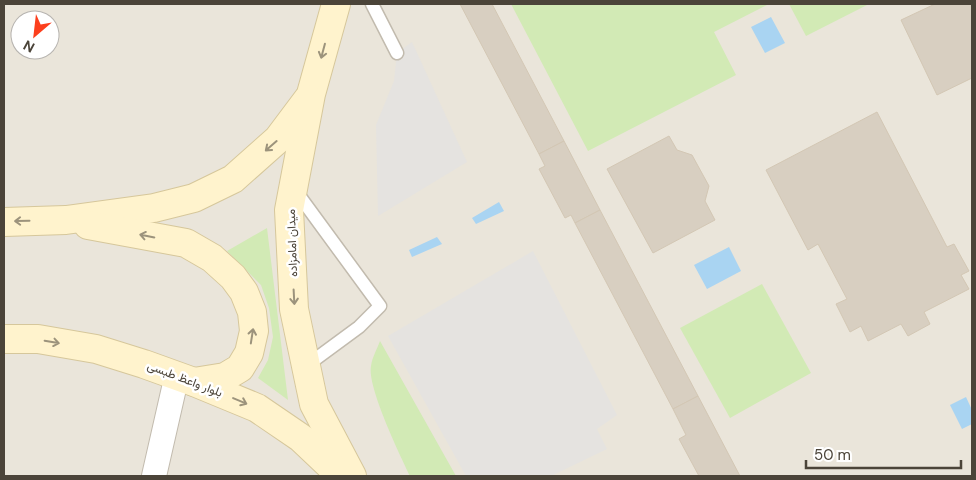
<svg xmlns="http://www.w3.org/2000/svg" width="976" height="480" font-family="'DM Sans',Vazirmatn,sans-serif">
<rect width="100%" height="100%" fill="#f6f3ec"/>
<!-- residential -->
<path fill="#eae5da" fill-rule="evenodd" d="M4 4H972V476H4ZM20 20H50V50H20Z"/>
<!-- green -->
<g fill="#d2eab5">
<path d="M511 4H769L714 32 736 75 588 151Z"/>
<path d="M789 4H869L806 36Z"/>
<path d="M267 228 288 400 258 378 268 360 273 337 269 308 261 285 227 251Z"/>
<path d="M762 284 811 373 730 418 680 328Z"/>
<path d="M380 341 456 476H410C400 455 367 387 371 366 372 358 377 349 380 341Z"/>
</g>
<!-- parking -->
<g fill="#e5e3e0">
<path d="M412 42 467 162 378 216 376 125 394 81 397 53Z"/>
<path d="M533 251 617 415 597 429 607 449 551 476H466L388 336Z"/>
</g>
<!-- water -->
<g fill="#a9d4f2">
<path d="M771 17 785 43 765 53 751 27Z"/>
<path d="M499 202 504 211 476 224 472 218Z"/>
<path d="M437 237 442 244 412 257 409 250Z"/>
<path d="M729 247 741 271 707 289 694 265Z"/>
<path d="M966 397 972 410V424L962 429 950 405Z"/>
</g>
<!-- building -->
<g fill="#d8cfc1" stroke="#d3c7b4">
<path d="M460 4H492L564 141 539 154Z"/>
<path d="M935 4H971L972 7V78L937 95 901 20Z"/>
<path d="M877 112 947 247 954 244 969 271 961 275 969 289 924 312 930 324 908 336 901 324 868 341 861 326 850 332 836 304 847 299 818 244 808 250 766 170Z"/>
<path d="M669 136 677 150 692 155 709 186 705 201 715 220 653 253 607 169Z"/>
<path d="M564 141 600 210 575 223 571 215 565 218 539 169 545 166 539 154Z"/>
<path d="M600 210 698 396 673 409 575 223Z"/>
<path d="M698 396 740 476H699L679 439 686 435 673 409Z"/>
</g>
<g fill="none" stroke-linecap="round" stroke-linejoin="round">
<!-- service casing -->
<g stroke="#c2bbae" stroke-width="15">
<g id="service">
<path d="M372 4 397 53"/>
<path d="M295 190 380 306 359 327 306 366"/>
</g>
</g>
<!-- minor casing -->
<g stroke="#c2bbae" stroke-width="26">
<path id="minor" d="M154 476 177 375"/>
</g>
<!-- secondary casing -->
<g stroke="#d6c79b" stroke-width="30">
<g id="secondary">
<path d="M336 4 311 94 289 210 294 309 314 404 352 476"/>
<path d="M4 222 66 220 154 208 194 198 233 179 278 139 308 99"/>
<path d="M88 225 186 243 212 258 233 277 244 292 252 312 254 331 249 353 240 368 225 377 194 382"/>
<path d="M4 339H38L96 349 144 364 194 382 257 408 301 438 341 476"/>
</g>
</g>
<!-- service -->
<use href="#service" stroke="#fff" stroke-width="12"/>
<!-- minor -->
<use href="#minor" stroke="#fff" stroke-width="24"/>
<!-- secondary -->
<use href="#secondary" stroke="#fff3cd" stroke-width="28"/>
</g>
<!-- one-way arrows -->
<defs><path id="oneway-shaft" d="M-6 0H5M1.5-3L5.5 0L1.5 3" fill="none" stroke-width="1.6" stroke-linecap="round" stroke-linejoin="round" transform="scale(1.25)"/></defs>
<g stroke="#9c937c">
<use href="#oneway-shaft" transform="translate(323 51) rotate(105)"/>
<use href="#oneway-shaft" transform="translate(271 146) rotate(139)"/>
<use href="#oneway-shaft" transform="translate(22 221) rotate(179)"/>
<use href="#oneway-shaft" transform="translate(147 236) rotate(-169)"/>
<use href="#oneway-shaft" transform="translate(294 297) rotate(87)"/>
<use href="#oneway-shaft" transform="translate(252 336) rotate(-81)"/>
<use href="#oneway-shaft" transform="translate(52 342) rotate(10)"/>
<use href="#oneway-shaft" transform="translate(240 401) rotate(23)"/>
</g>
<g text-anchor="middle" stroke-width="5" stroke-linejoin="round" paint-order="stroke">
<!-- street labels -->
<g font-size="12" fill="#4b4439" stroke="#fff">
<text transform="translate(292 243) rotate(-92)" y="4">میدان امامزاده</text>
<text transform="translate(185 379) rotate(21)" y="4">بلوار واعظ طبسی</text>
</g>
</g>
<!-- border -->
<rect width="976" height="480" fill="none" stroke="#4b4439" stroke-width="10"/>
<!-- north arrow -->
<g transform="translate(35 35) rotate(208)"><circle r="24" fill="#ffffff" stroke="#b7b4b0"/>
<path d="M0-4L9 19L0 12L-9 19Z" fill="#fc3f1d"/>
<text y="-8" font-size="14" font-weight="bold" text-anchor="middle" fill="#4b4439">N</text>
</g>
<!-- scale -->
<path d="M806 460v8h155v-8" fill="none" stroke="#4b4439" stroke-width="2.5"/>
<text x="814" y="460" font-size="15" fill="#4b4439" stroke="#ffffff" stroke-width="4" paint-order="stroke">50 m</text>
</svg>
